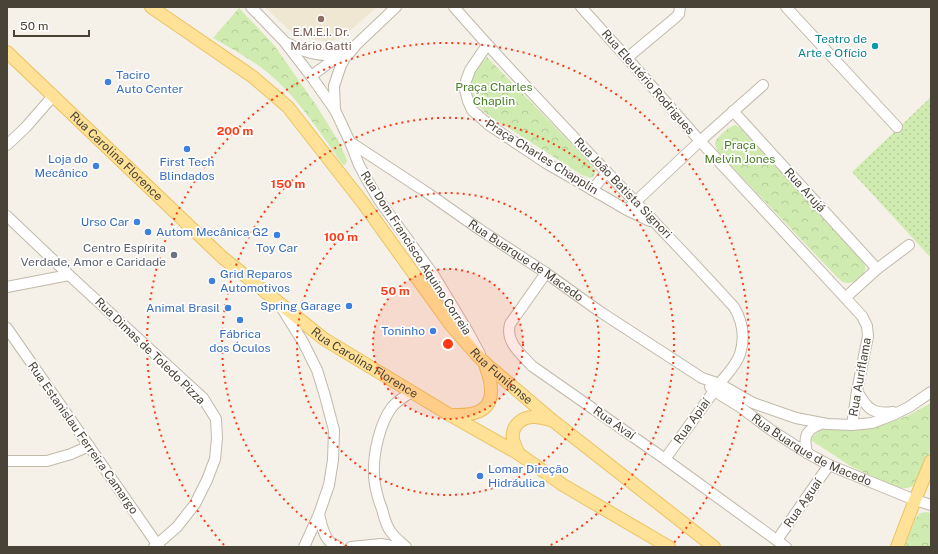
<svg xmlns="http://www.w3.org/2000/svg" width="938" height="554" font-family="'Public Sans',sans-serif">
<defs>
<pattern id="grass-dots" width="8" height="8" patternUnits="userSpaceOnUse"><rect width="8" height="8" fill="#d0ebaf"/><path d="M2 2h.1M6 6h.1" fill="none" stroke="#b4cb97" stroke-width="1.8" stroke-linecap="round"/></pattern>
<pattern id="park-crowns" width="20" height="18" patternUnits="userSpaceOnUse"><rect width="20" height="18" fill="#d0ebaf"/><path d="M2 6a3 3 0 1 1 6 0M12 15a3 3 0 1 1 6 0" fill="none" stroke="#b4cb97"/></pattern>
</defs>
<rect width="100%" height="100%" fill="#f5f1e8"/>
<!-- education -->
<path fill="#efe7d1" d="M265 7H377L343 37 332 41H322L301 37 290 31Z"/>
<!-- grass -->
<path fill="url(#grass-dots)" d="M931 97V258L852 172Z"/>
<!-- park -->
<g fill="url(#park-crowns)">
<path d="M239 8 274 45 316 105 340 144 347 160 346 164 343 165C319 131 296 94 263 69 247 57 230 48 213 38Z"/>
<path d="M487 57 589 162 595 170 594 176 590 178 582 175 488 115C475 104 463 89 475 72 478 67 483 62 487 57Z"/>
<path d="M735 125 739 127 864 263C865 265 866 269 865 270 864 276 853 284 847 283 843 283 839 279 836 276L717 151C717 148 715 146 715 144 715 138 729 127 735 125Z"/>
<path d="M931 403V449L919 478 914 486 907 488H899L852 467 812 441V437L821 430 829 429 852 431 871 429 907 416Z"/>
<path d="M926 512 931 513V547H904L916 518 920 513Z"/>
</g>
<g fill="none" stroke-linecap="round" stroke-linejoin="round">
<!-- minor casing -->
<g stroke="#c1b9aa" stroke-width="12">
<g id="minor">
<path d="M251 7 284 41 311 76 335 110 350 142 359 165 366 178 379 200 435 277 467 330 480 354"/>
<path d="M454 7C544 110 642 206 734 307 743 322 745 338 740 354 736 366 726 375 719 384 701 409 683 434 665 459"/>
<path d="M581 7 627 58 700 141 862 316 867 326 868 336 857 391 852 425"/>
<path d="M786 7 897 127"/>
<path d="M287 43C293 46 299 50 305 51 316 55 329 56 341 54"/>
<path d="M487 45 470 70 466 81 465 90 468 101 472 110 489 125 546 163 627 210 650 221"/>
<path d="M627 58 675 18 679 14 680 7"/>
<path d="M311 76 340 55"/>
<path d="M335 110 334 86 341 65 345 58 356 45 396 7"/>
<path d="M733 111 877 269"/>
<path id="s1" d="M350 142 429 194 479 229 546 273 599 311 662 352 702 378 720 384 753 403 796 418 827 424 852 425 872 423 893 415 909 407 931 392"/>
<path d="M7 145 26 127 53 96"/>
<path d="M592 190 607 172"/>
<path d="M631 206 700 141 763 85"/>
<path d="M7 216 69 275 203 398 216 419 217 438 215 459 207 480 195 504 177 527 154 547"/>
<path d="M546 273 510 324C505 342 521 354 532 366L665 459 786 547"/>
<path d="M7 287 69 275"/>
<path d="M846 297 877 269 909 245"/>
<path d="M280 305 303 342 317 370 325 396 334 430 333 460 329 485 319 514 304 547"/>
<path d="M7 328 159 547"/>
<path id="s2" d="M710 387 714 391 740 407 771 430 807 453 829 465 915 500 931 505"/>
<path d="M857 391C867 408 872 415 893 412"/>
<path d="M807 453C803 435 806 430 823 423"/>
<path d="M7 461H47L71 454 89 446"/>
<path d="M319 514C321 523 323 535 330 542 332 544 336 545 339 547"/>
<path d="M777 540 829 465"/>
<path d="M351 547 381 544 397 547"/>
<path d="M406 547C401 542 395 538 391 532 386 526 384 517 382 509 378 500 374 484 374 474 373 453 380 423 392 407 398 400 405 396 412 392"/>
</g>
</g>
<!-- major casing -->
<g stroke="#ebc261" stroke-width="14">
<g id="major">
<path id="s3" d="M151 7 253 77 288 107 363 203 450 324 475 353 485 363 552 420 714 547"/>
<path id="s4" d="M7 52 222 257 324 339 450 415 519 454 563 485 669 547"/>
<path d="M452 415C476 416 496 411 490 381 489 375 486 369 485 363"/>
<path d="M519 454C517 450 514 444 513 439 511 426 522 416 535 417 540 417 546 419 551 420"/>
<path d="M897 547 915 500 931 461"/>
</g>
</g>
<!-- minor -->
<use href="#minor" stroke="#fff" stroke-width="10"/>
<!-- major -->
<use href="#major" stroke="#ffe297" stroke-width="12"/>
</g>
<!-- distance rings -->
<circle cx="448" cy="344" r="75" fill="#ff3a15" fill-opacity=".12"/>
<g fill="none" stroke="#ff3a15" stroke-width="2" stroke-dasharray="2 4">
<circle cx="448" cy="344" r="75"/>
<circle cx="448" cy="344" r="151"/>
<path d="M347 546A226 226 0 1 1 549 546"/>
<path d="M224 545A301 301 0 1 1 672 545"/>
</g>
<!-- markers -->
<circle fill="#8d6e63" stroke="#fff" stroke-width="1.5" cx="321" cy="19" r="4"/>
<circle fill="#0f9aa8" stroke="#fff" stroke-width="1.5" cx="875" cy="46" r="4"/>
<g fill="#3f7fe0" stroke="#fff" stroke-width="1.5">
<circle cx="108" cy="82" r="4"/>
<circle cx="187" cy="149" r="4"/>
<circle cx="96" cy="166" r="4"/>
<circle cx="137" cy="222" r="4"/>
<circle cx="148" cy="232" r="4"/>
<circle cx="277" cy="235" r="4"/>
<circle cx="212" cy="281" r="4"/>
<circle cx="349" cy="306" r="4"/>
<circle cx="228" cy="308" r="4"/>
<circle cx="240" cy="320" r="4"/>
<circle cx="433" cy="331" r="4"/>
<circle cx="480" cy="476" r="4"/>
</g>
<circle fill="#6b7280" stroke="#fff" stroke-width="1.5" cx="174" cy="255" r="4"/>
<g text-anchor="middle" stroke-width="3.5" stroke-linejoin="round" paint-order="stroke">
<!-- education labels -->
<g font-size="12" fill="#785e54" stroke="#fff">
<text x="321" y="36">E.M.E.I. Dr.<tspan x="321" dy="14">Mário Gatti</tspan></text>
</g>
<!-- culture labels -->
<g font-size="12" fill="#0d838f" stroke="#fff" text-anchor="end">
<text x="867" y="43">Teatro de<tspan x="867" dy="14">Arte e Ofício</tspan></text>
</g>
<!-- shop labels -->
<g font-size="12" fill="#366cbe" stroke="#fff" text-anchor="end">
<text x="116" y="79" text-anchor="start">Taciro<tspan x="116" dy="14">Auto Center</tspan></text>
<text x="88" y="163">Loja do<tspan x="88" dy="14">Mecânico</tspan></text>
<text x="187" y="166" text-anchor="middle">First Tech<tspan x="187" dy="14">Blindados</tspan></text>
<text x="129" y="226">Urso Car</text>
<text x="156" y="236" text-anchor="start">Autom Mecânica G2</text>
<text x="277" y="252" text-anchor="middle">Toy Car</text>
<text x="220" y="278" text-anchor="start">Grid Reparos<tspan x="220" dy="14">Automotivos</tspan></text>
<text x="341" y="310">Spring Garage</text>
<text x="220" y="312">Animal Brasil</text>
<text x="425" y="335">Toninho</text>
<text x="240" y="338" text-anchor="middle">Fábrica<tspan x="240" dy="14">dos Óculos</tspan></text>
<text x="488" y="473" text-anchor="start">Lomar Direção<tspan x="488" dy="14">Hidráulica</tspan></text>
</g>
<!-- street labels -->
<g font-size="12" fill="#494236" stroke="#fff">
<text transform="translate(648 82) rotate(49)" y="4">Rua Eleutério Rodrigues</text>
<text dy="4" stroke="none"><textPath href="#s4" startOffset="151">Rua Carolina Florence</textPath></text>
<text transform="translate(542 157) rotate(32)" y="4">Praça Charles Chapplin</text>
<text transform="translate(623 188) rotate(46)" y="4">Rua João Batista Signori</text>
<text transform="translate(805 190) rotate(48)" y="4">Rua Arujá</text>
<text transform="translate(416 253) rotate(57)" y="4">Rua Dom Francisco Aquino Correia</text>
<text dy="4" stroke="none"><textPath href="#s1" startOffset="212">Rua Buarque de Macedo</textPath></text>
<text transform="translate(150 351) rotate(44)" y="4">Rua Dimas de Toledo Pizza</text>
<text dy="4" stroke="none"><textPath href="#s4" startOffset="475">Rua Carolina Florence</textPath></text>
<text dy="4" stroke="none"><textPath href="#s3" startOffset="514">Rua Funilense</textPath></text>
<text transform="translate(860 377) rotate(-80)" y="4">Rua Auriflama</text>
<text transform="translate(692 421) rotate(-54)" y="4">Rua Apiaí</text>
<text transform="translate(614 423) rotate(35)" y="4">Rua Avaí</text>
<text transform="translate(83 438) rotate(55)" y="4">Rua Estanislau Ferreira Camargo</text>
<text dy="4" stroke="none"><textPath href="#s2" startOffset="120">Rua Buarque de Macedo</textPath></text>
<text transform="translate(803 503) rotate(-55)" y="4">Rua Aguaí</text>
</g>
<!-- park labels -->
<g font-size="12" fill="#477f25" stroke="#fff">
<text x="494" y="91">Praça Charles<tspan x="494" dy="14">Chaplin</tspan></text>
<text x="740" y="149">Praça<tspan x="740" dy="14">Melvin Jones</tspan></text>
</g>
<!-- worship labels -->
<g font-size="12" fill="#5b616d" stroke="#fff" text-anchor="end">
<text x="166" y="252">Centro Espírita<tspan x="166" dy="14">Verdade, Amor e Caridade</tspan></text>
</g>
</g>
<circle cx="448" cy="344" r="6" fill="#ff3a15" stroke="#fff" stroke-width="2"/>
<g font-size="12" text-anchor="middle" font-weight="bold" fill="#ff3a15" stroke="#fff" stroke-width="3.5" stroke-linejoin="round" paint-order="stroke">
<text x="235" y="135">200 m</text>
<text x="288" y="188">150 m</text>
<text x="341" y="241">100 m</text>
<text x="395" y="295">50 m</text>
</g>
<!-- border -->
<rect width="938" height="554" fill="none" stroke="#494236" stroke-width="16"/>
<!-- scale -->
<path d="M14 30v6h75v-6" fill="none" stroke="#494236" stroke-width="2"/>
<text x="20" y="30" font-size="12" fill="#494236" stroke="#ffffff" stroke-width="3" paint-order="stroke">50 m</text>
</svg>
